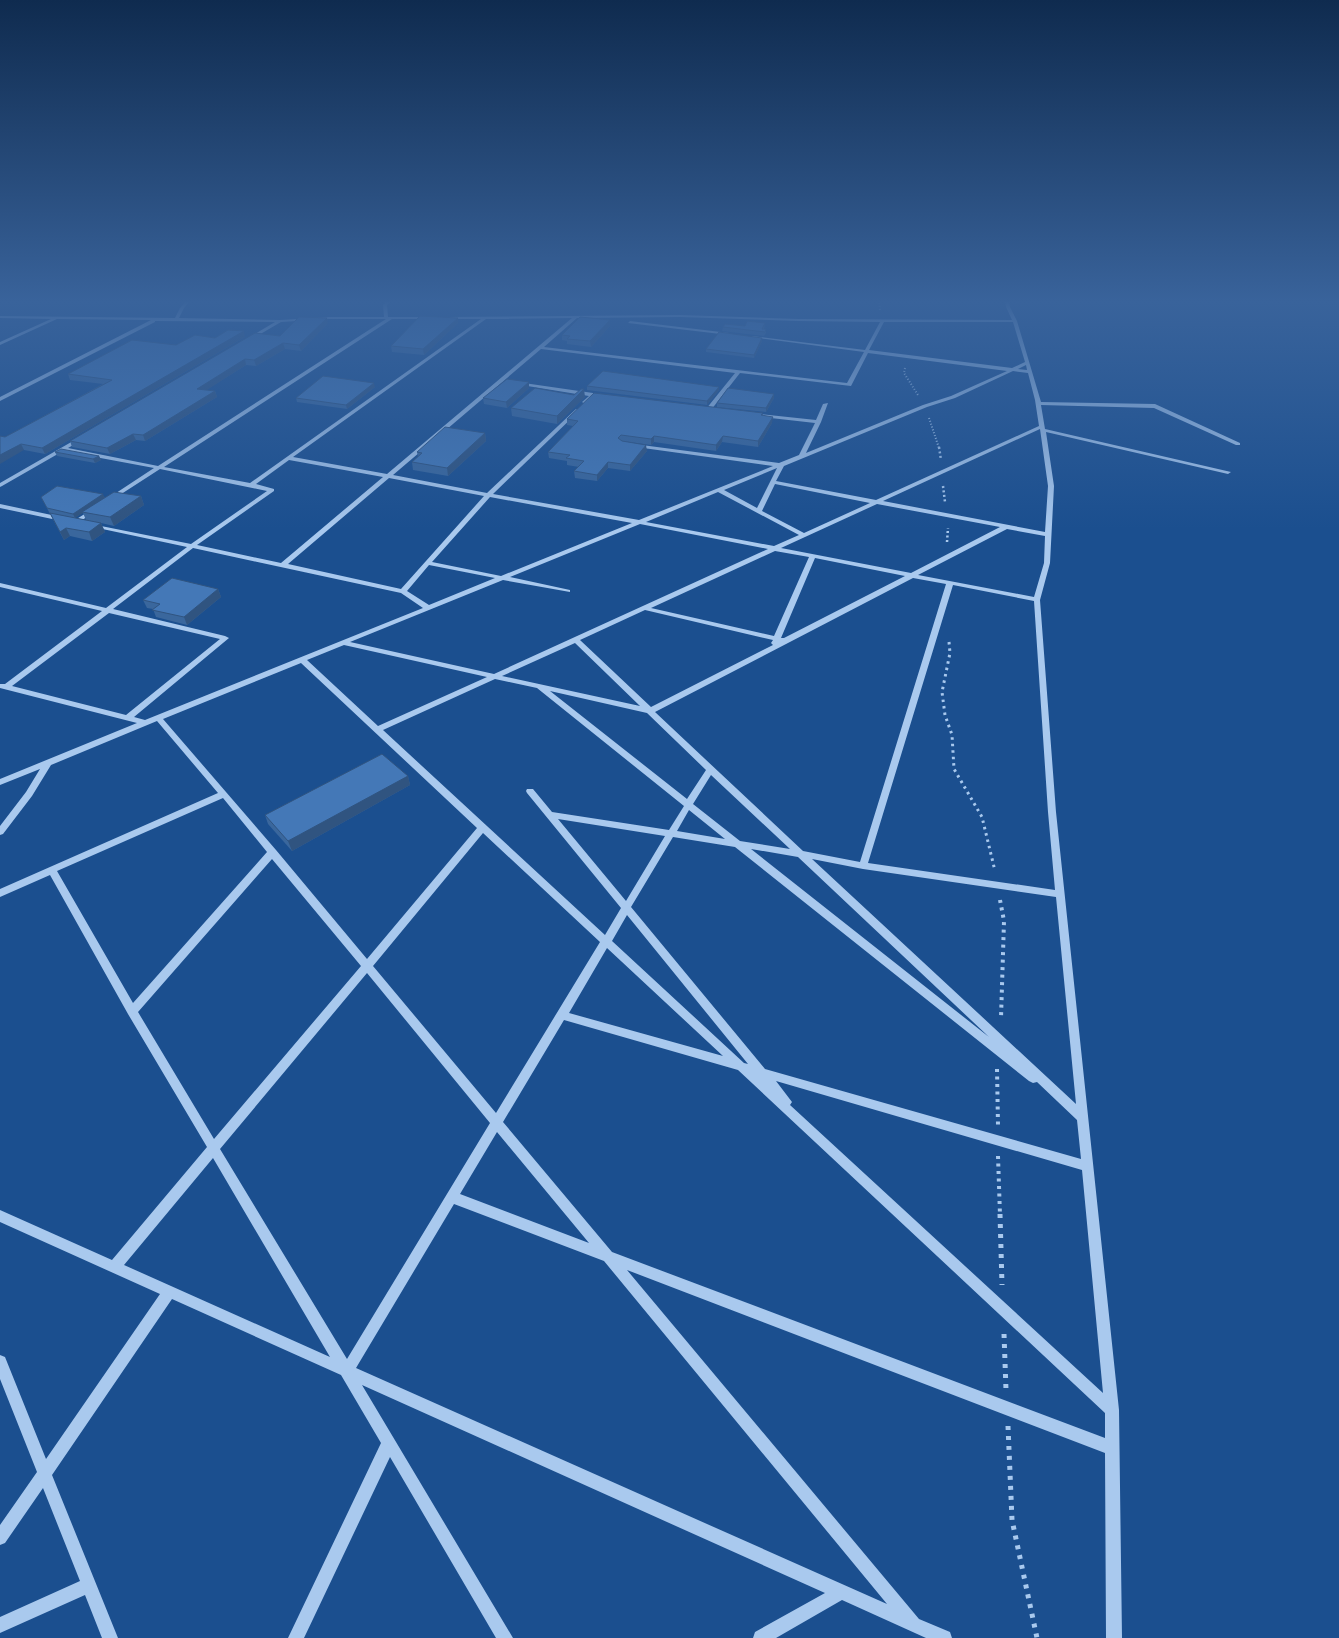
<svg xmlns="http://www.w3.org/2000/svg" width="1339" height="1638" font-family="Cabin,sans-serif">
<rect width="100%" height="100%" fill="#1b4f8f"/>
<g fill="none" stroke-linecap="round" stroke-linejoin="round">
<!-- path-far4 -->
<g stroke="#a9c9ee" stroke-width="2" stroke-dasharray="1 2" stroke-linecap="butt">
<path d="M879 300 880 310"/>
<path d="M905 368 904 373 918 395"/>
<path d="M929 418 939 448"/>
</g>
<!-- path-far3 -->
<g stroke="#a9c9ee" stroke-width="2.5" stroke-dasharray="2 2.5" stroke-linecap="butt">
<path d="M939 447 941 460"/>
<path d="M943 486 945 502"/>
<path d="M947 542 948 528"/>
</g>
<!-- path-far2 -->
<path stroke="#a9c9ee" stroke-width="3" stroke-dasharray="2.5 4" stroke-linecap="butt" d="M949 642 950 653 942 692 945 715 952 735 954 769 982 817 995 871"/>
<!-- path-far1 -->
<g stroke="#a9c9ee" stroke-width="4" stroke-dasharray="3 4.5" stroke-linecap="butt">
<path d="M1000 900 1004 921 1001 1018"/>
<path d="M997 1069 998 1125"/>
<path d="M998 1156 1000 1215"/>
</g>
<!-- path -->
<g stroke="#a9c9ee" stroke-width="5" stroke-dasharray="4 6" stroke-linecap="butt">
<path d="M1000 1214 1002 1285"/>
<path d="M1004 1334 1006 1390"/>
<path d="M1008 1426 1012 1520 1037 1638"/>
</g>
<!-- minor -->
<g fill="#a9c9ee" fill-rule="evenodd">
<path d="M187 300H191L184 308 179 318 280 320 329 317H384L383 305 388 300H392L387 305 388 317H430L432 318 430 319H392L164 467 250 483 481 319H446L448 317 680 315 798 319 1012 320 1006 307 1005 300H1009L1010 307 1017 321 1041 402 1155 404 1240 443V445H1236L1154 408 1041 405 1045 429 1231 472 1228 474 1046 432 1054 486 1050 563 1040 600 1056 812 1119 1410 1122 1638H1106L1105 1453 627 1270 919 1619 950 1632 952 1638H926L842 1600 776 1638H753L755 1632 825 1593 362 1385 513 1638H496L390 1457 304 1638H288L381 1443 341 1375 172 1299 52 1475 118 1638H102L85 1595 0 1633V1617L80 1581 43 1488 5 1543 0 1545V1525L37 1472 0 1379V1355L5 1357 46 1459 160 1294 0 1222V1210L112 1260 207 1147 128 1014 50 875 0 897V889L218 793 157 721 51 765 32 796 3 834 0 835V826L26 792 40 769 0 785V779L137 723 0 688V684H5L102 611 0 587V583L106 608 187 547 93 527 91 526V524L191 544 267 491 160 469 112 500 109 498 110 497 154 468 63 451 2 486 0 487V483L80 437 82 438V440L68 448 158 466 386 319H329L281 322 250 340 248 339V338L275 322 155 321V322L0 401V397L151 320 57 319 0 345V342L51 319 0 318V316L175 318 180 308ZM680 317 798 321 880 322 865 350 752 336 750 337 864 352 847 383 544 347 577 318ZM572 318 387 474 293 457 486 319ZM884 322H1013L1025 362 1012 368 869 350ZM541 349 735 373 706 409 709 411 711 410 740 373 851 386 868 353 1007 371 951 396 923 405 806 453 821 422 828 403 823 404 816 420 750 413V415L752 416 815 423 799 455 779 463 634 444V446L636 447 773 466 639 520 493 494 578 412V410L576 409 487 493 393 475ZM1026 365 1027 370 1018 369ZM1013 371 1028 373 1035 400 1039 426 876 500 776 481 784 466 927 407 955 398ZM1040 429 1048 486 1045 532 883 501ZM289 460 383 477 281 563 197 545 274 491V489L256 484ZM777 468 757 508 724 490ZM389 478 484 496 401 589 288 564ZM775 484 870 503 804 533 762 511ZM718 492 799 535 774 546 646 522ZM490 497 632 523 501 576 432 562ZM877 504 1000 527 911 573 781 548ZM640 524 768 549 494 674 350 642 503 580 570 592V590L510 577ZM1007 529 1045 536 1044 563 1034 597 918 575ZM193 548 401 593 423 608 145 720 134 717 229 638 225 636 113 609ZM775 551 809 557 774 636 651 608ZM815 558 905 576 784 638H781ZM429 565 495 578 429 605 407 591ZM913 578 946 584 860 862 803 851 655 712ZM953 585 1034 601 1048 812 1055 890 868 863ZM645 610 773 640 771 643 773 645 651 707 580 640ZM109 613 220 639 126 715 12 686ZM575 643 640 706 502 676ZM344 645 487 677 378 726 307 660ZM301 663 477 828 367 959 276 850 163 719ZM495 679 537 688 684 806 669 830 552 812 533 789H527L526 791 527 793 621 908 605 935 383 730ZM550 691 647 713 706 770 687 799ZM711 775 790 849 740 841 693 804ZM223 798 267 852 133 1003 57 871ZM689 810 725 839 677 831ZM558 819 665 836 626 901ZM483 833 600 942 496 1113 373 966ZM673 837 735 847 1029 1081 1033 1083 1037 1082 1077 1120 1081 1159 765 1069 631 907ZM751 849 798 857 989 1037ZM272 859 361 966 214 1139 138 1012ZM812 859 863 869 1056 897 1076 1104ZM627 915 748 1064 744 1063 612 941ZM607 948 723 1056 569 1013ZM367 973 490 1123 347 1359 220 1149ZM564 1020 738 1070 1105 1413V1438L612 1252 503 1122ZM776 1081 1082 1170 1103 1393 790 1105 792 1102ZM497 1132 589 1243 460 1194ZM213 1158 330 1357 124 1265ZM454 1204 604 1261 887 1604 356 1368Z"/>
<path d="M630 321 729 333 731 334 729 335 628 323Z"/>
<path d="M517 382 593 393 596 395 585 404 582 402 589 396 515 384V382Z"/>
<path d="M0 504 75 520 91 510 96 511 76 524 0 508Z"/>
</g>
</g>
<!-- wall -->
<g fill="#3a679d" fill-rule="evenodd">
<path d="M458 318V323L424 355 392 352 391 346Z"/>
<path d="M610 320V326L591 347 567 344V341L562 340V335Z"/>
<path d="M328 323 301 351 285 349 256 366 246 365 206 390 215 391 217 397 145 441 136 440 110 454 72 447 70 441 280 336Z"/>
<path d="M765 323 764 329H766V333L764 336 722 331 723 327 745 326Z"/>
<path d="M245 337 45 454 24 450 5 437 103 384 70 380 68 374 176 345 215 338Z"/>
<path d="M762 338V341L754 358 706 352V349Z"/>
<path d="M529 382V388L507 408 484 404 483 398Z"/>
<path d="M587 386 719 387V390L707 405 587 390Z"/>
<path d="M375 387 347 409 297 402 296 398Z"/>
<path d="M774 394V398L766 412 717 407V403Z"/>
<path d="M585 397 557 424 512 416 511 408Z"/>
<path d="M763 413V416L772 423 758 447 722 442 716 451 654 442 651 445 622 441 647 451 630 471 608 468 597 481 575 478 574 471 579 467 567 465V461L549 458 548 452 573 426 567 425V419Z"/>
<path d="M485 433 486 441 448 476 413 470 412 462 418 457 417 452Z"/>
<path d="M55 452 99 456 101 460 95 463 57 456Z"/>
<path d="M141 496 144 505 114 526 101 523 105 532 92 541 70 536 64 540 41 497H105ZM82 513H83L86 520 75 518Z"/>
<path d="M218 589 221 597 187 625 156 617 153 609 147 608 143 600Z"/>
<path d="M408 776 410 785 292 851 268 824 265 815Z"/>
</g>
<!-- shaded-wall -->
<g fill="#305480">
<path d="M327 318 328 323 301 351 299 345Z"/>
<path d="M458 318V323L424 355 423 349Z"/>
<path d="M610 320V326L591 347 590 341Z"/>
<path d="M244 331 245 337 45 454 42 448Z"/>
<path d="M762 338V341L754 358V355Z"/>
<path d="M283 343 285 349 256 366 254 360Z"/>
<path d="M245 359 246 365 199 395 197 389Z"/>
<path d="M529 382V388L507 408 506 402Z"/>
<path d="M374 383 375 387 347 409 346 405Z"/>
<path d="M719 387V390L707 405V401Z"/>
<path d="M584 389 585 397 557 424V416Z"/>
<path d="M215 391 217 397 145 441 143 435Z"/>
<path d="M774 394V398L766 412V408Z"/>
<path d="M773 417 772 423 758 447V441Z"/>
<path d="M485 433 486 441 448 476 447 468Z"/>
<path d="M133 434 136 440 110 454 107 448Z"/>
<path d="M654 436V442L651 445V439Z"/>
<path d="M723 436 722 442 716 451V445Z"/>
<path d="M21 444 24 450 0 464V455Z"/>
<path d="M646 445 647 451 630 471V465Z"/>
<path d="M99 456 101 460 95 463 93 459Z"/>
<path d="M608 462V468L597 481V475Z"/>
<path d="M103 494 105 498 82 512 83 513 75 518 73 514Z"/>
<path d="M141 496 144 505 114 526 110 517Z"/>
<path d="M101 523 105 532 92 541 89 532Z"/>
<path d="M66 528 70 536 64 540 60 532Z"/>
<path d="M218 589 221 597 187 625 184 617Z"/>
<path d="M408 776 410 785 292 851 288 841Z"/>
</g>
<!-- building -->
<g fill="#4478b7" stroke="#305480">
<path d="M420 316 458 318 423 349 391 346Z"/>
<path d="M299 317 327 318 299 345 283 343 254 360 245 359 197 389 215 391 143 435 133 434 107 448 70 441 255 333 280 336Z"/>
<path d="M580 317 610 320 590 341 567 339 570 336 562 335Z"/>
<path d="M747 321 765 323 762 329H766L765 332 723 327 725 324 745 326Z"/>
<path d="M228 330 244 331 42 448 21 444 0 455V436L5 437 112 380 68 374 132 340 176 345 195 335 215 338Z"/>
<path d="M719 332 762 338 754 355 706 349Z"/>
<path d="M603 371 719 387 707 401 587 386Z"/>
<path d="M323 376 374 383 346 405 296 398Z"/>
<path d="M507 379 529 382 506 402 483 398Z"/>
<path d="M535 388 574 395 581 389H584L557 416 511 408Z"/>
<path d="M728 388 774 394 766 408 717 403Z"/>
<path d="M594 393 763 413 761 415 773 417 758 441 723 436 716 445 654 436 651 439 621 435 618 438 622 441 646 445 630 465 608 462 597 475 574 471 584 461 566 458 570 455 548 452 578 421 567 419Z"/>
<path d="M445 427 485 433 447 468 412 462 422 453 417 452Z"/>
<path d="M61 449 99 456 93 459 55 452Z"/>
<path d="M57 486 103 494 73 514 47 508 41 497Z"/>
<path d="M114 492 141 496 110 517 82 512Z"/>
<path d="M50 513 101 523 89 532 66 528 60 532Z"/>
<path d="M172 578 218 589 184 617 152 610 160 604 143 600Z"/>
<path d="M382 754 408 776 288 841 265 815Z"/>
</g>
<!-- sky -->
<linearGradient id="sky" x2="0" y2="1"><stop stop-color="#0f2b4f"/><stop offset="0.57" stop-color="#39639b"/><stop offset="1" stop-color="#39639b" stop-opacity="0"/></linearGradient>
<rect width="1339" height="529" fill="url(#sky)"/>
</svg>
